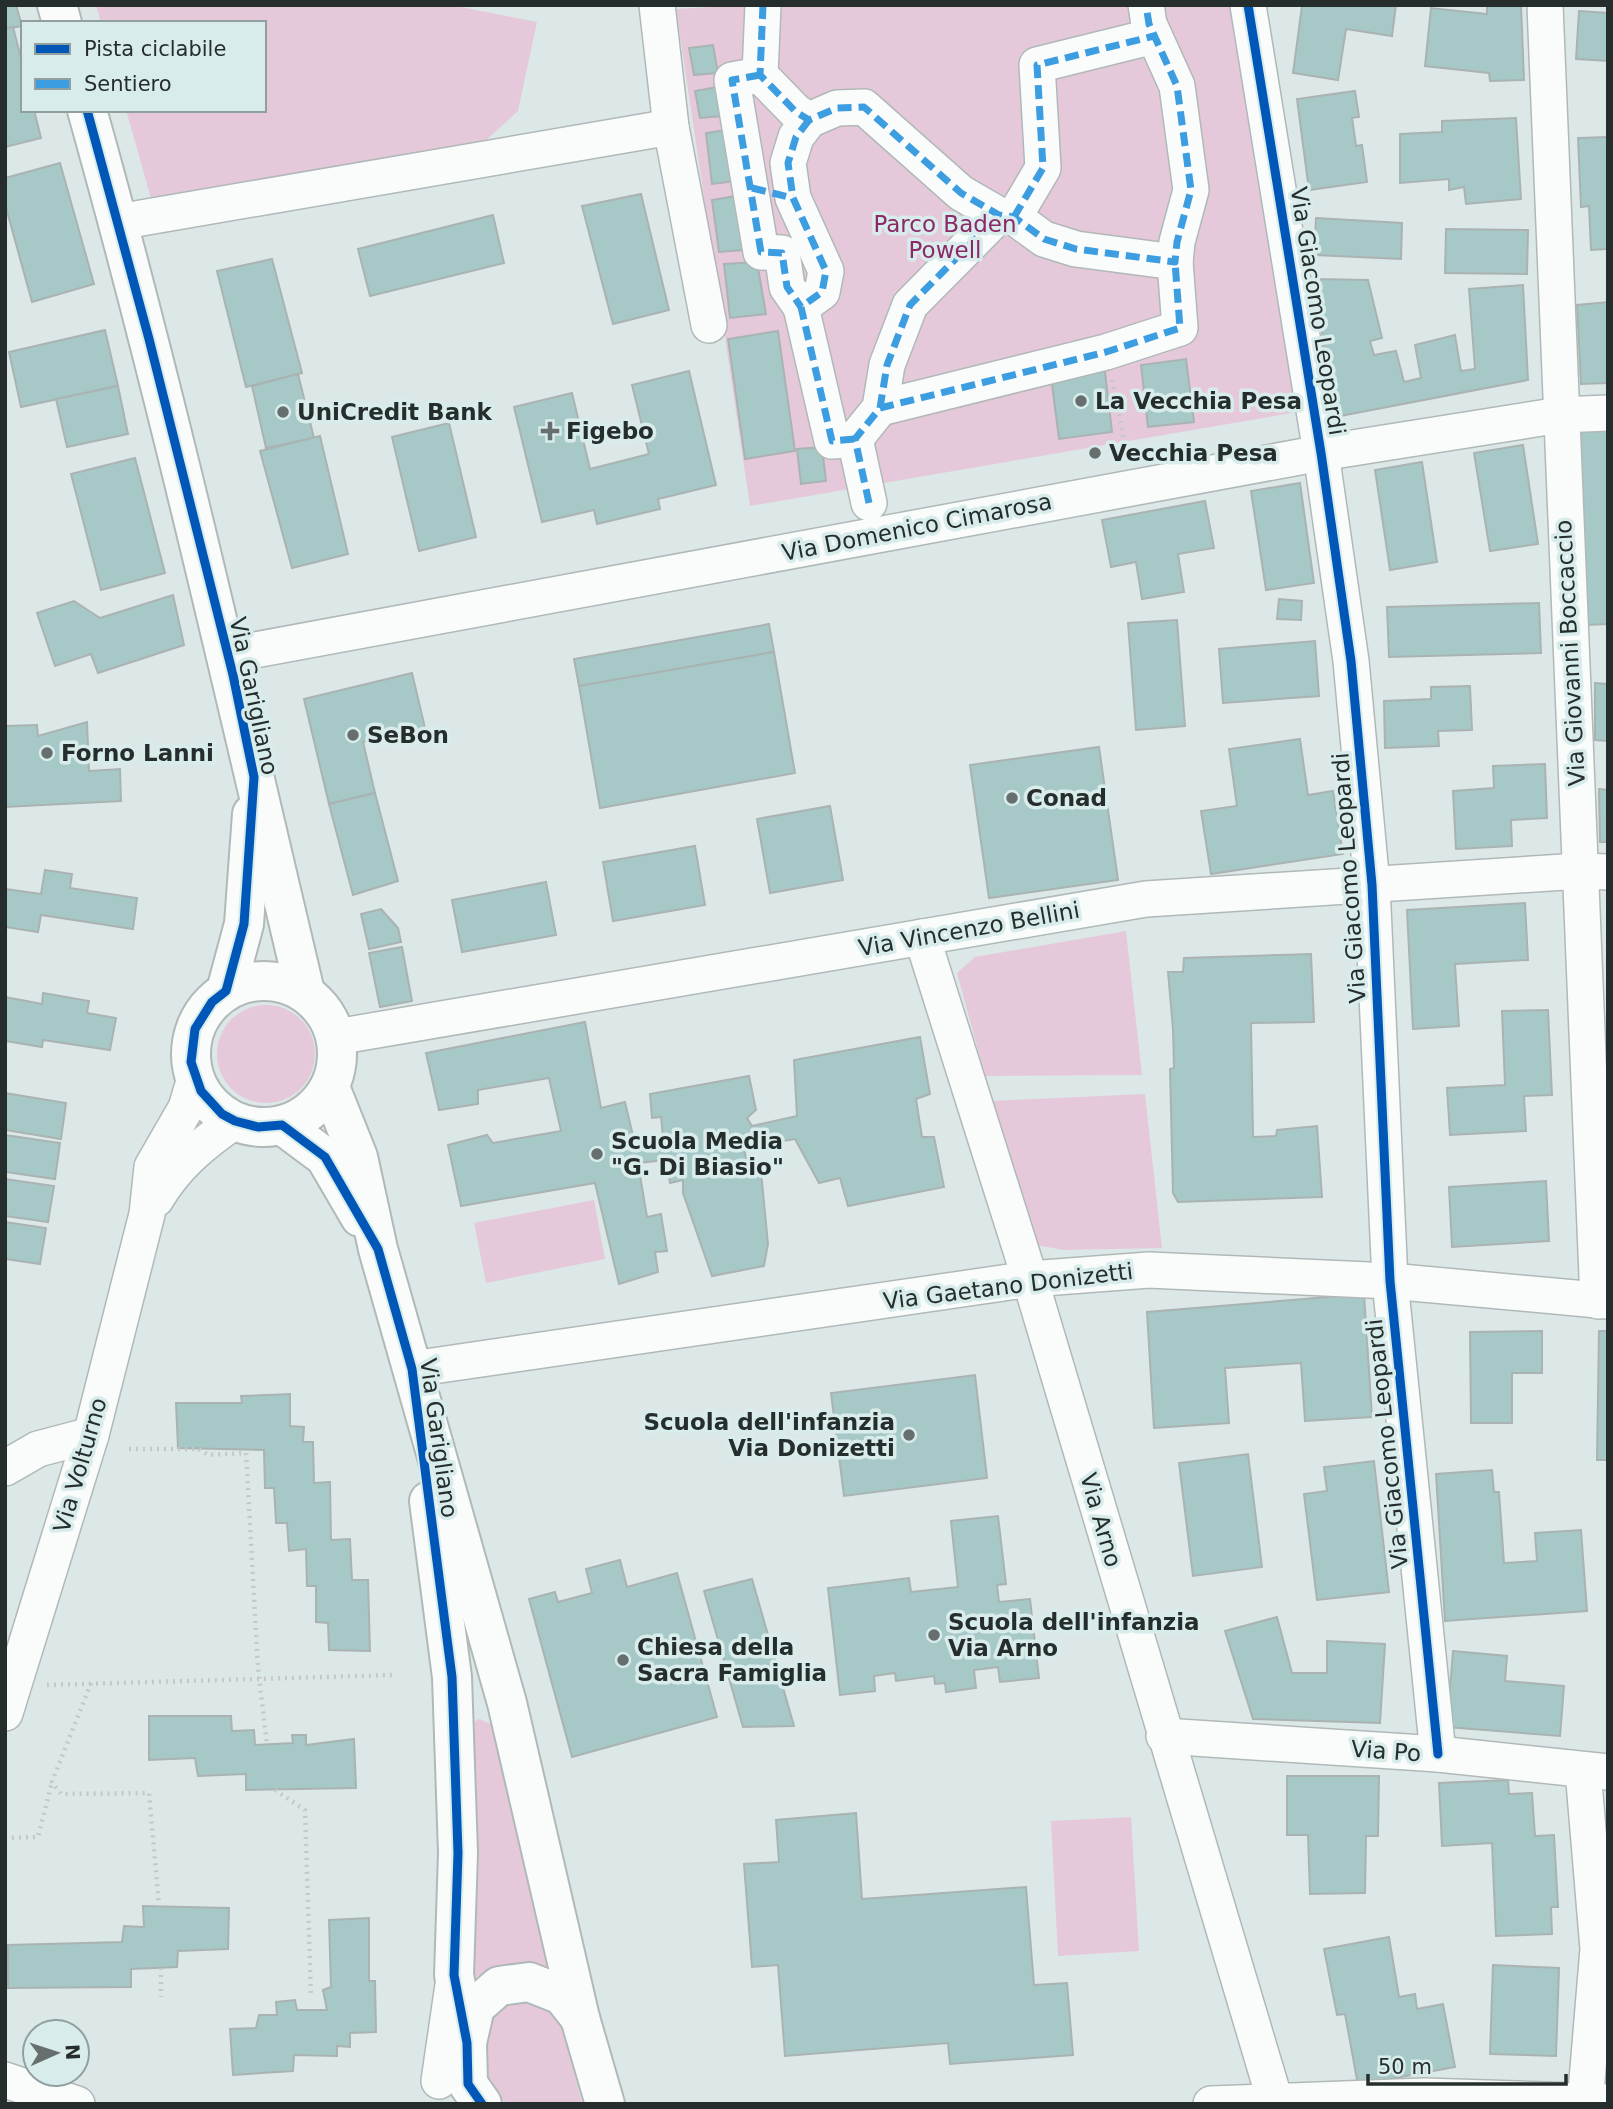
<svg xmlns="http://www.w3.org/2000/svg" width="1613" height="2109" font-family="'DejaVu Sans',sans-serif">
<rect width="100%" height="100%" fill="#dce8e7"/>
<!-- green -->
<g fill="#e5c9db">
<path d="M96 5H451L537 22 518 111 483 143 152 202 126 110H264V23H101Z"/>
<path d="M742 5H1233L1298 412 750 506 676 9Z"/>
<path d="M1126 931 1142 1075 985 1076 957 973 975 957Z"/>
<circle cx="266" cy="1054" r="49"/>
<path d="M1145 1094 1162 1248 1063 1250 1031 1244 991 1101Z"/>
<path d="M594 1200 605 1259 486 1283 474 1223Z"/>
<path d="M479 1719 491 1724 553 1969C521 1958 494 1963 468 1983L472 1723Z"/>
<path d="M1131 1817 1139 1951 1058 1956 1051 1821Z"/>
<path d="M516 1993 544 2003 561 2023 582 2104H507C476 2072 484 2050 488 2010Z"/>
</g>
<!-- building -->
<g fill="#a6c8c7" stroke="#aab3b2" stroke-width="2">
<path d="M5 5H16L22 26 5 29Z"/>
<path d="M1294 5H1396L1392 36 1346 29 1338 80 1293 73 1302 6Z"/>
<path d="M1487 5H1521L1524 80 1490 81 1489 73 1425 66 1431 8 1487 14Z"/>
<path d="M1579 11 1608 13V61L1576 59Z"/>
<path d="M13 27 23 66V110H34L41 138 5 147V29Z"/>
<path d="M713 45 718 73 694 75 689 48Z"/>
<path d="M718 87 723 116 700 118 695 91Z"/>
<path d="M1355 91 1359 117 1352 118 1356 146 1362 145 1367 182 1309 190 1297 99Z"/>
<path d="M1516 118 1521 199 1466 204 1464 187 1449 190V179L1400 183V134L1442 132V121Z"/>
<path d="M738 128 745 180 712 184 706 133Z"/>
<path d="M1608 137V249L1591 250 1589 206 1581 207 1578 138Z"/>
<path d="M60 163 94 284 32 302 5 204V178Z"/>
<path d="M641 194 669 310 613 324 582 206Z"/>
<path d="M747 194 756 249 719 252 712 200Z"/>
<path d="M493 215 504 263 370 296 358 249Z"/>
<path d="M1316 218 1402 223 1401 259 1314 255Z"/>
<path d="M1446 229 1528 230 1527 274 1445 273Z"/>
<path d="M272 259 302 373 246 387 217 271Z"/>
<path d="M757 262 766 314 730 318 724 264Z"/>
<path d="M1314 279 1368 280 1382 338 1370 341 1374 355 1396 351 1404 382 1421 378 1415 345 1455 335 1461 371 1475 369 1469 289 1523 285 1528 380 1335 417Z"/>
<path d="M1608 302V383L1581 384 1577 305Z"/>
<path d="M105 330 118 386 21 407 9 352Z"/>
<path d="M778 331 795 451 745 459 728 339Z"/>
<path d="M1186 359 1194 422 1148 427 1141 365Z"/>
<path d="M1104 363 1112 432 1059 439 1050 369Z"/>
<path d="M689 371 716 485 658 499 660 509 597 524 594 510 542 522 514 407 572 393 590 469 649 454 632 385Z"/>
<path d="M298 374 314 438 266 448 252 386Z"/>
<path d="M118 386 128 434 67 447 56 399Z"/>
<path d="M449 423 476 537 419 551 392 437Z"/>
<path d="M1608 430V624L1588 625 1578 431Z"/>
<path d="M320 436 348 554 292 568 260 451Z"/>
<path d="M1523 445 1538 544 1490 551 1474 453Z"/>
<path d="M822 447 826 481 801 484 797 449Z"/>
<path d="M135 458 165 573 101 590 71 474Z"/>
<path d="M1422 462 1437 562 1390 570 1375 470Z"/>
<path d="M1300 483 1314 583 1266 590 1251 491Z"/>
<path d="M1205 501 1214 548 1178 554 1184 592 1142 599 1136 562 1111 567 1102 520Z"/>
<path d="M173 595 184 645 98 673 91 654 55 666 37 613 74 601 100 618Z"/>
<path d="M1279 599 1302 601 1301 620 1277 619Z"/>
<path d="M1539 603 1541 653 1389 657 1387 607Z"/>
<path d="M1177 620 1185 726 1136 730 1128 623Z"/>
<path d="M769 624 774 652 579 686 574 659Z"/>
<path d="M1315 641 1319 696 1223 703 1219 649Z"/>
<path d="M774 652 795 773 600 808 579 686Z"/>
<path d="M412 673 425 728 363 742 375 793 329 804 304 699Z"/>
<path d="M1595 683 1608 684V741L1595 740Z"/>
<path d="M1470 686 1472 730 1438 731 1439 746 1385 748 1384 701 1431 699V687Z"/>
<path d="M87 722 89 771 120 769 121 801 5 807V726L37 725 38 736Z"/>
<path d="M1300 739 1308 795 1333 791 1343 854 1211 874 1201 811 1237 806 1229 749Z"/>
<path d="M1099 747 1118 880 989 898 970 765Z"/>
<path d="M1545 764 1547 818 1511 820 1512 846 1456 849 1453 791 1494 788 1493 766Z"/>
<path d="M1599 789 1608 790V842H1600Z"/>
<path d="M375 793 398 881 353 895 329 804Z"/>
<path d="M830 806 843 880 770 893 757 819Z"/>
<path d="M695 846 705 905 613 921 603 862Z"/>
<path d="M45 870 72 874 70 888 137 898 133 929 41 915 38 932 5 927V889L41 894Z"/>
<path d="M546 882 556 935 462 952 452 900Z"/>
<path d="M1525 903 1528 960 1455 964 1459 1026 1413 1029 1407 910Z"/>
<path d="M381 909 398 928 401 942 369 949 361 914Z"/>
<path d="M402 947 412 1001 380 1007 369 953Z"/>
<path d="M1311 954 1314 1022 1251 1023 1253 1137 1276 1136 1277 1130 1317 1126 1322 1197 1178 1202 1173 1193 1170 1069 1174 1068 1173 1029 1168 972H1183L1184 958Z"/>
<path d="M43 993 89 1001 87 1013 116 1018 110 1050 43 1040 42 1047 5 1041V997L42 1004Z"/>
<path d="M1548 1010 1552 1095 1524 1096 1526 1131 1450 1135 1447 1088 1505 1085 1502 1011Z"/>
<path d="M585 1022 601 1108 625 1102 634 1140 663 1137 661 1117 652 1118 650 1094 749 1076 756 1110 747 1118 752 1126 797 1116 794 1060 920 1037 930 1094 916 1099 922 1137H934L944 1187 848 1206 840 1178 819 1183 795 1139 744 1148 747 1163 760 1161 768 1244 764 1266 712 1276 683 1193V1180L670 1183 666 1160 638 1163 647 1217 661 1214 667 1251 655 1252 658 1272 619 1284 595 1183 461 1206 448 1145 487 1135 493 1143 561 1131 549 1078 478 1090V1104L439 1110 426 1053Z"/>
<path d="M5 1093 66 1103 61 1139 5 1130Z"/>
<path d="M5 1135 60 1143 55 1179 5 1172Z"/>
<path d="M5 1179 54 1186 48 1222 5 1216Z"/>
<path d="M1546 1181 1549 1241 1452 1247 1449 1187Z"/>
<path d="M5 1222 46 1228 40 1264 5 1259Z"/>
<path d="M1364 1294 1372 1417 1305 1421 1301 1363 1225 1368 1229 1423 1154 1428 1147 1312Z"/>
<path d="M1542 1331V1373H1512V1423H1471L1470 1332Z"/>
<path d="M1599 1331H1608V1460H1597Z"/>
<path d="M975 1375 987 1478 844 1496 831 1393Z"/>
<path d="M290 1394V1426L304 1427 303 1442H313L314 1483 330 1482 331 1540 350 1539 352 1580H368L370 1651 329 1650 328 1623 316 1622V1586H307L306 1549 289 1551 287 1523H276L274 1488H265L264 1450 178 1448 176 1403H242L241 1396Z"/>
<path d="M1248 1454 1262 1567 1193 1576 1179 1463Z"/>
<path d="M1374 1461 1389 1592 1317 1600 1304 1494 1327 1491 1324 1467Z"/>
<path d="M1492 1470 1494 1492H1499L1504 1563 1537 1561 1535 1533 1581 1530 1587 1611 1445 1621 1436 1474Z"/>
<path d="M998 1516 1006 1584 997 1585 999 1602 1030 1599 1039 1678 1000 1682 998 1667 974 1670 976 1688 946 1692 945 1683 935 1684 934 1676 896 1681 895 1673 874 1676 875 1691 840 1695 828 1588 909 1578 911 1592 958 1587 951 1521Z"/>
<path d="M620 1560 627 1587 677 1573 717 1717 572 1757 529 1599 555 1592 558 1602 592 1593 586 1569Z"/>
<path d="M752 1579 794 1726 743 1727 704 1591Z"/>
<path d="M1277 1617 1292 1673H1327V1641L1385 1644 1380 1723 1253 1719 1225 1631Z"/>
<path d="M1453 1651 1507 1656 1505 1681 1564 1686 1560 1736 1447 1727Z"/>
<path d="M149 1716H231L232 1731 254 1730 255 1745 293 1743 292 1735H306V1745L354 1739 356 1788 246 1790V1774L198 1776 195 1758 149 1760Z"/>
<path d="M1287 1776H1379L1378 1836H1366L1365 1893 1310 1894 1308 1835H1287Z"/>
<path d="M1508 1780 1509 1794 1532 1793 1535 1836 1554 1835 1558 1907H1551L1552 1934 1496 1936 1492 1843 1442 1846 1439 1783Z"/>
<path d="M856 1813 862 1899 1026 1887 1034 1985 1067 1983 1073 2055 950 2064 948 2043 785 2056 778 1965 752 1967 744 1864 779 1862 776 1820Z"/>
<path d="M143 1906 229 1908 228 1949 178 1951 177 1967 131 1969V1987L8 1988V1945L122 1942 124 1926 144 1927Z"/>
<path d="M369 1918V1981H375L376 2032 350 2033V2047L337 2046V2056L294 2055 293 2071 233 2075 230 2029 256 2028 259 2015H277L276 2002 295 2000 297 2010H327L323 1990 331 1987 329 1920Z"/>
<path d="M1389 1937 1399 1997 1415 1994 1417 2009 1443 2004 1455 2067 1358 2085 1345 2014 1337 2015 1324 1949Z"/>
<path d="M1493 1965 1559 1968 1556 2056 1490 2054Z"/>
</g>
<g fill="none" stroke-linecap="round" stroke-linejoin="round">
<!-- minor casing -->
<g stroke="#b0b9b8" stroke-width="38">
<g id="minor">
<path d="M657 5 671 127 709 325"/>
<path d="M763 5 760 75 796 112 809 120 837 108 864 107 961 193 999 215 1014 217 1044 239 1076 249 1175 262 1177 242 1191 190 1177 86 1149 24 1146 5"/>
<path d="M1248 5 1321 453 1351 661 1372 885 1390 1281 1438 1754"/>
<path d="M1545 5 1598 1301"/>
<path d="M760 75 732 80 761 252 782 253 787 287 801 307"/>
<path d="M809 120 796 137 788 163 793 198 826 271 822 292 801 307 832 441 855 439"/>
<path d="M1014 217 1043 168 1037 65 1154 36"/>
<path d="M118 222 671 127"/>
<path d="M880 408 1106 352 1180 328 1175 262"/>
<path d="M869 503 855 439 880 408 887 365 910 305 999 215"/>
<path d="M228 655 1321 453 1560 415 1608 413"/>
<path d="M922 937 1030 1279 1276 2104"/>
<path d="M336 1037 1146 899 1580 871 1608 872"/>
<path d="M156 1199C176 1165 202 1144 235 1121"/>
<path d="M412 1369 1030 1279 1149 1270 1390 1281 1608 1301"/>
<path d="M5 1468 38 1449 91 1435"/>
<path d="M5 1713 91 1435 147 1214 152 1167 186 1108 195 1078"/>
<path d="M1164 1736 1438 1754 1608 1772"/>
<path d="M1583 1770 1598 1949 1585 2104"/>
<path d="M5 2080 77 2104"/>
<path d="M439 2081 453 1985"/>
<path d="M1211 2104 1424 2096 1608 2102"/>
</g>
</g>
<!-- major casing -->
<g stroke="#b0b9b8" stroke-width="42">
<g id="major">
<path d="M57 5 62 23"/>
<path d="M87 110C169 402 235 697 305 992"/>
<circle cx="264" cy="1054" r="73"/>
<path d="M226 991 244 924 252 814"/>
<path d="M330 1087 358 1157 378 1249 507 1703 580 2018 605 2104"/>
<path d="M282 1125 325 1157 360 1217"/>
<path d="M429 1501 452 1677 458 1853 454 1975 467 2043 468 2084 482 2104"/>
<path d="M467 2043 475 2007 499 1986 529 1982 562 1995 580 2018"/>
</g>
</g>
<!-- path -->
<g stroke="#c4c8c8" stroke-width="4.5" stroke-dasharray="2 5" stroke-linecap="butt">
<path d="M1112 380 1127 455"/>
<path d="M129 1449H199L208 1455 246 1453 258 1668 267 1745"/>
<path d="M91 1683 52 1782 61 1794 149 1793 159 1906"/>
<path d="M47 1685 395 1675"/>
<path d="M275 1790 305 1810 311 1995"/>
<path d="M5 1838 38 1837 52 1782"/>
<path d="M161 1968V1997"/>
</g>
<!-- minor -->
<use href="#minor" stroke="#fafcfb" stroke-width="35"/>
<!-- major -->
<use href="#major" stroke="#fafcfb" stroke-width="38"/>
<!-- quiet -->
<g stroke="#3c9de1" stroke-width="7" stroke-dasharray="14 7" stroke-linecap="butt">
<path d="M763 5 760 75 796 112 809 120 837 108 864 107 961 193 999 215 1014 217 1044 239 1076 249 1175 262 1177 242 1191 190 1177 86 1149 24 1146 5"/>
<path d="M760 75 732 80 761 252 782 253 787 287 801 307"/>
<path d="M809 120 796 137 788 163 793 198 826 271 822 292 801 307 832 441 855 439"/>
<path d="M752 188 793 198"/>
<path d="M1014 217 1043 168 1037 65 1154 36"/>
<path d="M880 408 1106 352 1180 328 1175 262"/>
<path d="M869 503 855 439 880 408 887 365 910 305 999 215"/>
</g>
<!-- cycleway casing -->
<g stroke="#d8eceb" stroke-width="13">
<g id="cycleway">
<path d="M1248 5 1321 453 1351 661 1372 885 1390 1281 1438 1754"/>
<path d="M87 110 149 339 233 675 254 777 244 924 226 991 212 1002 195 1029 191 1062 201 1091 222 1114 235 1121 258 1127 282 1125 325 1157 378 1249 412 1369 452 1677 458 1853 454 1975 467 2043 468 2084 482 2104"/>
</g>
</g>
<!-- cycleway -->
<use href="#cycleway" stroke="#0057b8" stroke-width="9"/>
</g>
<!-- markers -->
<g fill="#666e6e" stroke="#d8eceb" stroke-width="2.5">
<circle cx="1081" cy="401" r="7"/>
<circle cx="283" cy="412" r="7"/>
<path d="M546.5 420.5h7v7h7v7h-7v7h-7v-7h-7v-7h7z"/>
<circle cx="1095" cy="453" r="7"/>
<circle cx="353" cy="735" r="7"/>
<circle cx="47" cy="753" r="7"/>
<circle cx="1012" cy="798" r="7"/>
<circle cx="597" cy="1154" r="7"/>
<circle cx="909" cy="1435" r="7"/>
<circle cx="934" cy="1635" r="7"/>
<circle cx="623" cy="1660" r="7"/>
</g>
<g text-anchor="middle" stroke-width="7" stroke-linejoin="round" paint-order="stroke">
<!-- park labels -->
<g font-size="23" fill="#8c2868" stroke="#d8eceb">
<text x="945" y="232">Parco Baden<tspan x="945" dy="26">Powell</tspan></text>
</g>
<!-- street labels -->
<g font-size="23" fill="#262d2d" stroke="#d8eceb">
<text transform="translate(1318 311) rotate(81)" y="8">Via Giacomo Leopardi</text>
<text transform="translate(917 527) rotate(-11)" y="8">Via Domenico Cimarosa</text>
<text transform="translate(1570 653) rotate(-93)" y="8">Via Giovanni Boccaccio</text>
<text transform="translate(254 696) rotate(78)" y="8">Via Garigliano</text>
<text transform="translate(1349 878) rotate(-94)" y="8">Via Giacomo Leopardi</text>
<text transform="translate(969 929) rotate(-10)" y="8">Via Vincenzo Bellini</text>
<text transform="translate(1008 1286) rotate(-7)" y="8">Via Gaetano Donizetti</text>
<text transform="translate(439 1438) rotate(82)" y="8">Via Garigliano</text>
<text transform="translate(1387 1444) rotate(-96)" y="8">Via Giacomo Leopardi</text>
<text transform="translate(80 1465) rotate(-74)" y="8">Via Volturno</text>
<text transform="translate(1101 1520) rotate(74)" y="8">Via Arno</text>
<text transform="translate(1386 1751) rotate(4)" y="8">Via Po</text>
</g>
<!-- poi labels -->
<g font-size="23" font-weight="bold" fill="#262d2d" stroke="#d8eceb" text-anchor="start">
<text x="1095" y="409">La Vecchia Pesa</text>
<text x="297" y="420">UniCredit Bank</text>
<text x="566" y="439">Figebo</text>
<text x="1109" y="461">Vecchia Pesa</text>
<text x="367" y="743">SeBon</text>
<text x="61" y="761">Forno Lanni</text>
<text x="1026" y="806">Conad</text>
<text x="611" y="1149">Scuola Media<tspan x="611" dy="26">"G. Di Biasio"</tspan></text>
<text x="895" y="1430" text-anchor="end">Scuola dell'infanzia<tspan x="895" dy="26">Via Donizetti</tspan></text>
<text x="948" y="1630">Scuola dell'infanzia<tspan x="948" dy="26">Via Arno</tspan></text>
<text x="637" y="1655">Chiesa della<tspan x="637" dy="26">Sacra Famiglia</tspan></text>
</g>
</g>
<!-- border -->
<rect width="1613" height="2109" fill="none" stroke="#262d2d" stroke-width="14"/>
<!-- legend -->
<rect x="21" y="21" width="245" height="91" fill="#d8eceb" stroke="#91a09f" stroke-width="2"/>
<rect x="35" y="44" width="35" height="10" fill="#0057b8" stroke="#91a09f" stroke-width="2"/>
<text x="84" y="56" font-size="21" fill="#262d2d">Pista ciclabile</text>
<rect x="35" y="79" width="35" height="10" fill="#3c9de1" stroke="#91a09f" stroke-width="2"/>
<text x="84" y="91" font-size="21" fill="#262d2d">Sentiero</text>
<!-- north arrow -->
<g transform="translate(56 2053) rotate(87)"><circle r="33" fill="#d8eceb" stroke="#91a09f" stroke-width="2"/>
<path d="M0-5L12 26L0 18L-12 26Z" fill="#666e6e"/>
<text y="-10" font-size="19" font-weight="bold" text-anchor="middle" fill="#262d2d">N</text>
</g>
<!-- scale -->
<path d="M1368 2074v10h198v-10" fill="none" stroke="#262d2d" stroke-width="3.5"/>
<text x="1378" y="2074" font-size="21" fill="#262d2d" stroke="#d8eceb" stroke-width="5" paint-order="stroke">50 m</text>
</svg>
